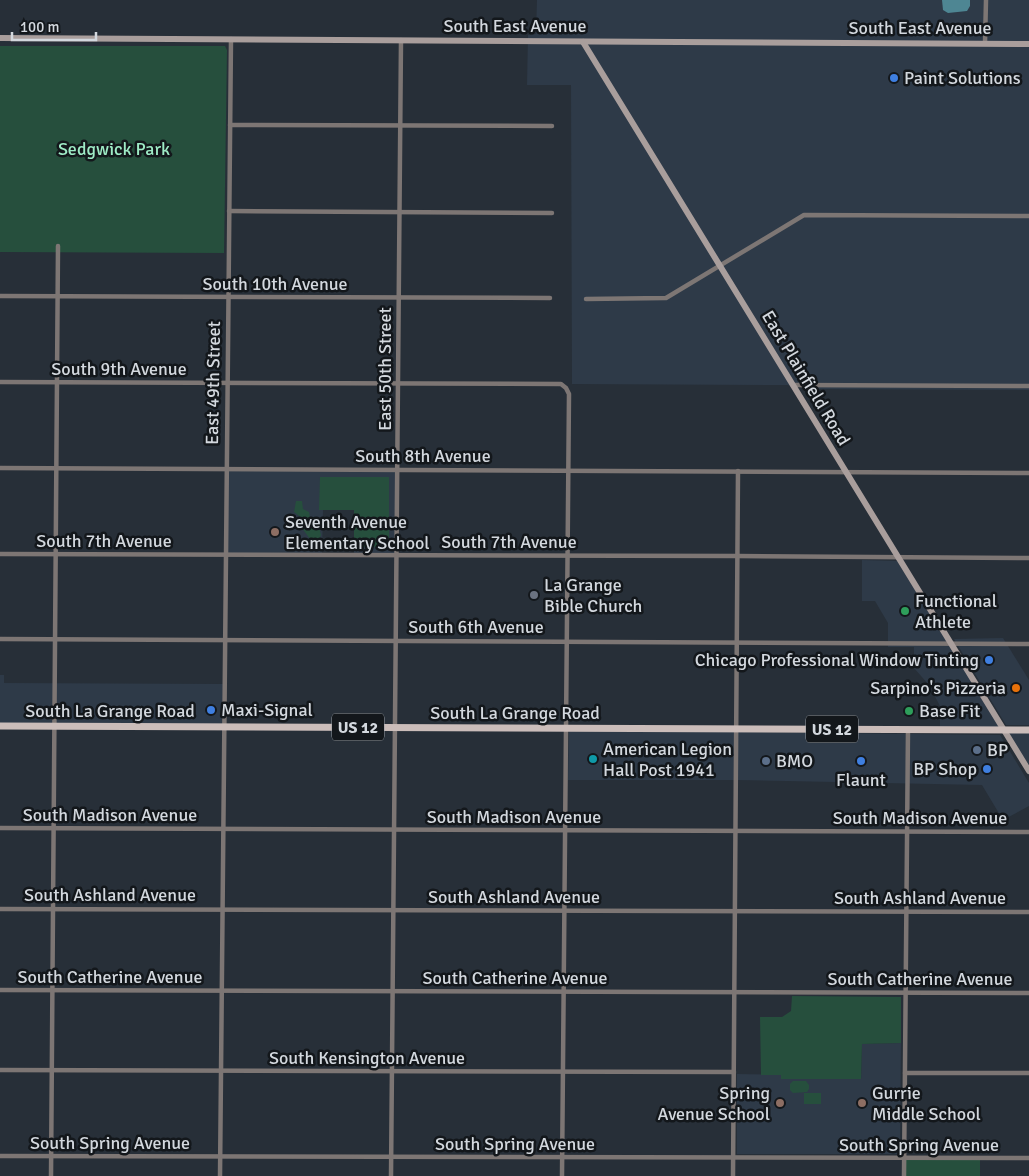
<svg xmlns="http://www.w3.org/2000/svg" width="1029" height="1176" font-family="Signika,sans-serif">
<rect width="100%" height="100%" fill="#272f38"/>
<!-- built -->
<g fill="#2e3a48">
<path d="M537 0H1029V390L811 389 787 385 572 384 571 85H527L528 35 536 34Z"/>
<path d="M227 470 397 471 396 554H354V510H323L322 554 226 553Z"/>
<path d="M862 560 897 561 1001 728H940V706L929 685 914 668V647H888V623L875 601H862Z"/>
<path d="M1003 638 1029 680V725H1006L954 639Z"/>
<path d="M0 675H4V683L223 684 222 724 0 723Z"/>
<path d="M569 730 1000 735 1029 783V806L1003 820 982 785 737 780H568Z"/>
<path d="M1006 731 1029 732V765Z"/>
<path d="M901 1043 900 1154H737V1074L781 1075 782 1079H861L862 1044Z"/>
</g>
<!-- green -->
<g fill="#264f3d">
<path d="M0 46H225L227 50 224 253 0 252Z"/>
<path d="M320 477H389V547H354V510H319Z"/>
<path d="M296 501H302L303 509 309 512 310 517H317V526L319 527 321 535 319 539H310L302 528 303 519 294 512Z"/>
<path d="M792 996 901 997V1043L862 1044 861 1079H781V1075H761L760 1017H782L791 1011Z"/>
<path d="M793 1081H806L809 1085V1089L807 1092 793 1093 790 1090V1084Z"/>
<rect x="804" y="1093" width="17" height="11"/>
<rect x="905" y="1159" width="75" height="17"/>
</g>
<!-- water -->
<path fill="#4e8693" d="M942 0H970V6L967 11 948 13 943 10Z"/>
<g fill="none" stroke-linecap="round" stroke-linejoin="round">
<!-- minor -->
<g stroke="#7d7674" stroke-width="4.5">
<path d="M985 43 986 0"/>
<path d="M230 125 552 126"/>
<path d="M229 211 552 213"/>
<path d="M0 296 550 298"/>
<path d="M586 299 666 298 804 215 1029 216"/>
<path d="M0 382 561 384 566 388 569 394 562 1176"/>
<path d="M793 385 1029 386"/>
<path d="M0 468 1029 473"/>
<path d="M0 554 737 556 1029 558"/>
<path d="M0 639 1029 644"/>
<path d="M0 828 1029 832"/>
<path d="M0 909 1029 912"/>
<path d="M0 990 1029 993"/>
<path d="M0 1070 734 1072"/>
<path d="M905 1073H1029"/>
<path d="M0 1156 1029 1158"/>
<path d="M51 1176 58 246"/>
<path d="M220 1176 231 39"/>
<path d="M391 1176 401 40"/>
<path d="M733 1176 738 471"/>
<path d="M904 1176 908 729"/>
</g>
<!-- secondary -->
<g stroke="#a99e9c" stroke-width="6">
<path d="M0 38 1029 44"/>
<path d="M583 42 1029 771"/>
</g>
<!-- primary -->
<path stroke="#cbbdba" stroke-width="7" d="M0 726 1029 730"/>
</g>
<!-- markers -->
<g fill="#3f7fe0" stroke="#13171b" stroke-width="2">
<circle cx="894" cy="78" r="5"/>
<circle cx="989" cy="660" r="5"/>
<circle cx="211" cy="710" r="5"/>
<circle cx="861" cy="761" r="5"/>
<circle cx="987" cy="769" r="5"/>
</g>
<g fill="#8d6e63" stroke="#13171b" stroke-width="2">
<circle cx="275" cy="532" r="5"/>
<circle cx="780" cy="1103" r="5"/>
<circle cx="862" cy="1103" r="5"/>
</g>
<circle fill="#6b7280" stroke="#13171b" stroke-width="2" cx="534" cy="595" r="5"/>
<g fill="#2e9e5b" stroke="#13171b" stroke-width="2">
<circle cx="905" cy="611" r="5"/>
<circle cx="909" cy="711" r="5"/>
</g>
<circle fill="#e8710a" stroke="#13171b" stroke-width="2" cx="1016" cy="688" r="5"/>
<g fill="#5c6f8a" stroke="#13171b" stroke-width="2">
<circle cx="977" cy="750" r="5"/>
<circle cx="766" cy="761" r="5"/>
</g>
<circle fill="#0f9aa8" stroke="#13171b" stroke-width="2" cx="593" cy="759" r="5"/>
<g text-anchor="middle" stroke-width="5" stroke-linejoin="round" paint-order="stroke">
<!-- shield labels -->
<g fill="#13171b" stroke="#999ea4" stroke-width="1">
<rect x="332" y="713.5" width="52" height="27" rx="4"/>
<rect x="806" y="715.5" width="52" height="27" rx="4"/>
</g>
<g font-size="16" font-weight="bold" fill="#d3d8de">
<text x="358" y="733">US 12</text>
<text x="832" y="735">US 12</text>
</g>
<!-- street labels -->
<g font-size="18" fill="#d3d8de" stroke="#13171b">
<text x="515" y="32">South East Avenue</text>
<text x="920" y="34">South East Avenue</text>
<text x="275" y="290">South 10th Avenue</text>
<text x="119" y="375">South 9th Avenue</text>
<text transform="translate(385 369) rotate(-90)" y="6">East 50th Street</text>
<text transform="translate(806 378) rotate(59)" y="6">East Plainfield Road</text>
<text transform="translate(213 383) rotate(-89)" y="6">East 49th Street</text>
<text x="423" y="462">South 8th Avenue</text>
<text x="104" y="547">South 7th Avenue</text>
<text x="509" y="548">South 7th Avenue</text>
<text x="476" y="633">South 6th Avenue</text>
<text x="110" y="717">South La Grange Road</text>
<text x="515" y="719">South La Grange Road</text>
<text x="110" y="821">South Madison Avenue</text>
<text x="514" y="823">South Madison Avenue</text>
<text x="920" y="824">South Madison Avenue</text>
<text x="110" y="901">South Ashland Avenue</text>
<text x="514" y="903">South Ashland Avenue</text>
<text x="920" y="904">South Ashland Avenue</text>
<text x="110" y="983">South Catherine Avenue</text>
<text x="515" y="984">South Catherine Avenue</text>
<text x="920" y="985">South Catherine Avenue</text>
<text x="367" y="1064">South Kensington Avenue</text>
<text x="110" y="1149">South Spring Avenue</text>
<text x="515" y="1150">South Spring Avenue</text>
<text x="919" y="1151">South Spring Avenue</text>
</g>
<!-- poi labels -->
<g font-size="18" fill="#d3d8de" stroke="#13171b" text-anchor="start">
<text x="904" y="84">Paint Solutions</text>
<text x="285" y="528">Seventh Avenue<tspan x="285" dy="21">Elementary School</tspan></text>
<text x="544" y="591">La Grange<tspan x="544" dy="21">Bible Church</tspan></text>
<text x="915" y="607">Functional<tspan x="915" dy="21">Athlete</tspan></text>
<text x="979" y="666" text-anchor="end">Chicago Professional Window Tinting</text>
<text x="1006" y="694" text-anchor="end">Sarpino's Pizzeria</text>
<text x="221" y="716">Maxi-Signal</text>
<text x="919" y="717">Base Fit</text>
<text x="603" y="755">American Legion<tspan x="603" dy="21">Hall Post 1941</tspan></text>
<text x="987" y="756">BP</text>
<text x="776" y="767">BMO</text>
<text x="977" y="775" text-anchor="end">BP Shop</text>
<text x="861" y="786" text-anchor="middle">Flaunt</text>
<text x="770" y="1099" text-anchor="end">Spring<tspan x="770" dy="21">Avenue School</tspan></text>
<text x="872" y="1099">Gurrie<tspan x="872" dy="21">Middle School</tspan></text>
</g>
<!-- park labels -->
<g font-size="18" fill="#9eebc6" stroke="#13171b">
<text x="114" y="155">Sedgwick Park</text>
</g>
</g>
<!-- scale -->
<path d="M12 32v8h84v-8" fill="none" stroke="#d3d8de" stroke-width="2.5"/>
<text x="20" y="32" font-size="15" fill="#d3d8de" stroke="#13171b" stroke-width="4" paint-order="stroke">100 m</text>
</svg>
